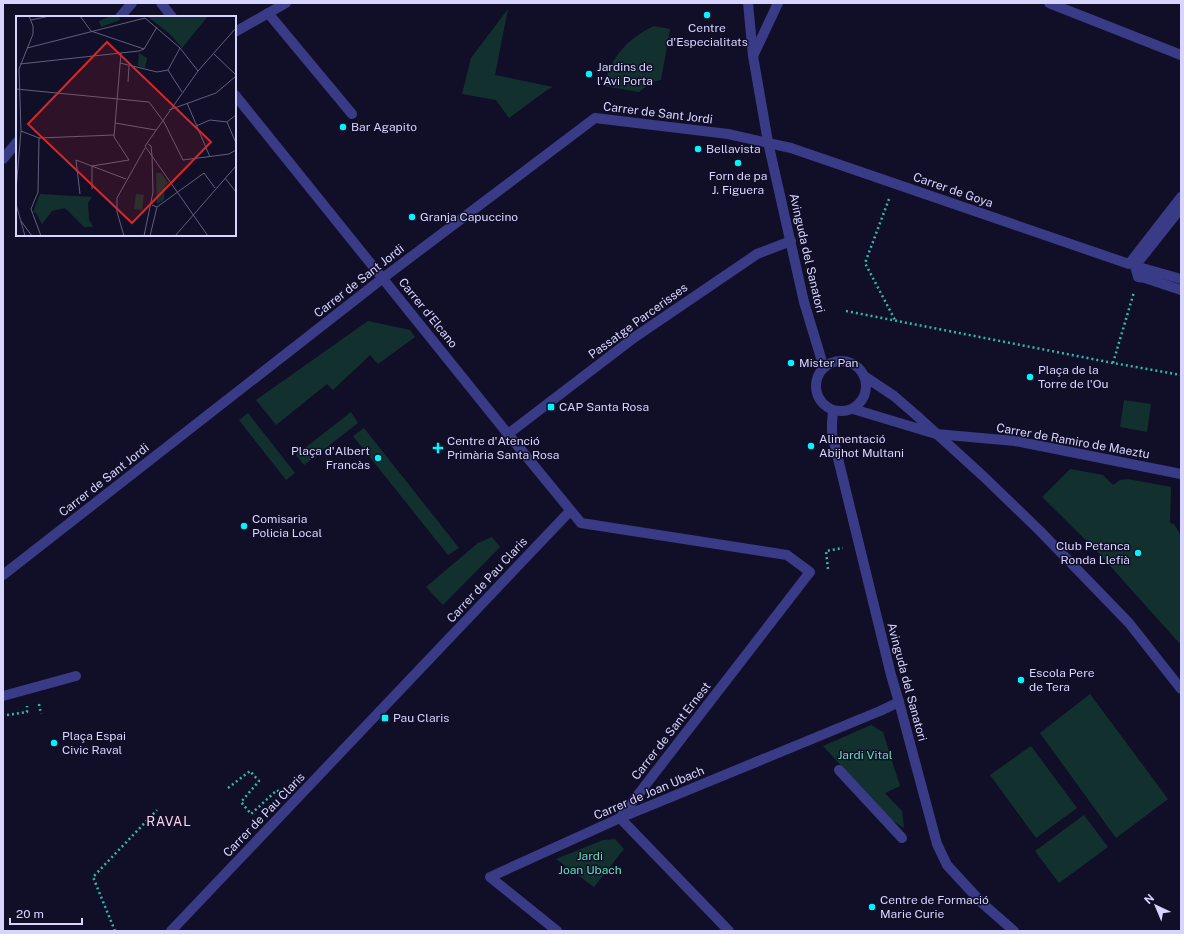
<svg xmlns="http://www.w3.org/2000/svg" width="1184" height="934" font-family="'Public Sans',sans-serif">
<rect width="100%" height="100%" fill="#110f27"/>
<!-- green -->
<g fill="#12312e">
<path d="M508 9 495 75 553 87 547 90 509 118 496 100 462 94 471 58Z"/>
<path d="M654 26 670 29 661 80 652 82 639 92 604 86C611 57 627 39 654 26Z"/>
<path d="M368 321 410 330 415 337 378 364 370 355 333 390 327 384 276 425 256 400Z"/>
<path d="M1124 400 1151 404 1147 432 1120 427Z"/>
<path d="M351 412 358 423 304 465 296 455Z"/>
<path d="M248 413 295 473 286 480 239 420Z"/>
<path d="M364 428 459 548 448 555 353 436Z"/>
<path d="M1070 469 1103 475 1113 485 1120 480 1128 479 1171 487 1170 523 1174 524 1181 536V645L1095 549 1042 497Z"/>
<path d="M492 537 500 547 443 605 426 587 478 543Z"/>
<path d="M1090 694 1168 799 1116 838 1040 733Z"/>
<path d="M871 725 883 732 900 786 885 793 902 811 904 828 890 819 823 746Z"/>
<path d="M1031 746 1077 808 1036 838 990 775Z"/>
<path d="M1084 815 1108 847 1059 883 1035 851Z"/>
<path d="M615 839 624 849 594 887 556 859 603 840Z"/>
</g>
<g fill="none" stroke-linecap="round" stroke-linejoin="round">
<!-- path -->
<g stroke="#2ebaa9" stroke-width="2.5" stroke-dasharray="2 3" stroke-linecap="butt">
<path d="M889 199 865 263 895 320"/>
<path d="M846 311 1113 363 1181 375"/>
<path d="M1113 363 1134 292"/>
<path d="M828 569 826 551 843 548"/>
<path d="M39 704 41 714"/>
<path d="M7 715 27 712V706"/>
<path d="M228 788 250 771 259 781 241 802 251 814 277 790 279 792"/>
<path d="M115 931 93 877 157 810"/>
</g>
<!-- service -->
<path stroke="#393b86" stroke-width="10" d="M3 696 76 676"/>
<!-- pedestrian -->
<g stroke="#393b86" stroke-width="10">
<path d="M1181 208 1135 266 1138 277 1145 278 1181 290"/>
<path d="M1142 268 1181 279"/>
<path d="M839 770 902 838"/>
</g>
<!-- minor -->
<g stroke="#393b86" stroke-width="10">
<path d="M161 3 172 17"/>
<path d="M748 3 753 56 768 142 804 302 824 368"/>
<path d="M1049 3 1181 55"/>
<path d="M268 13 352 114"/>
<path d="M120 17 132 3"/>
<path d="M235 32 286 3"/>
<path d="M753 56 778 3"/>
<path d="M235 95 508 434 581 523 787 555 810 572 620 818"/>
<path d="M3 159 17 142"/>
<circle cx="841" cy="386" r="25"/>
<path d="M864 376 894 396 916 415 983 476 1039 530 1129 623 1181 689"/>
<path d="M853 409 936 434 1015 441 1181 474"/>
<path d="M833 411 832 423V434L891 675 899 702 937 844 947 865 982 903 1014 931"/>
<path d="M508 434 635 337 757 254 791 241"/>
<path d="M3 575 383 278 595 118 728 134 791 148 1129 264 1181 197"/>
<path d="M620 818 729 931"/>
<path d="M171 931 570 511"/>
<path d="M557 931 490 877 620 818 880 711 899 702"/>
</g>
</g>
<!-- markers -->
<g fill="#00f5ff" stroke="#110f27" stroke-width="1.5">
<circle cx="707" cy="15" r="4"/>
<circle cx="589" cy="74" r="4"/>
<circle cx="343" cy="127" r="4"/>
<circle cx="698" cy="149" r="4"/>
<circle cx="738" cy="163" r="4"/>
<circle cx="412" cy="217" r="4"/>
<circle cx="791" cy="363" r="4"/>
<circle cx="1030" cy="377" r="4"/>
<rect x="547" y="403" width="8" height="8" rx="2"/>
<circle cx="811" cy="446" r="4"/>
<path d="M436 442h4v4h4v4h-4v4h-4v-4h-4v-4h4z"/>
<circle cx="378" cy="458" r="4"/>
<circle cx="244" cy="526" r="4"/>
<circle cx="1138" cy="553" r="4"/>
<circle cx="1021" cy="680" r="4"/>
<rect x="381" y="714" width="8" height="8" rx="2"/>
<circle cx="54" cy="743" r="4"/>
<circle cx="872" cy="907" r="4"/>
</g>
<g text-anchor="middle" stroke-width="3" stroke-linejoin="round" paint-order="stroke">
<!-- poi labels -->
<g font-size="12" fill="#d7d4ff" stroke="#110f27" text-anchor="start">
<text x="707" y="32" text-anchor="middle">Centre<tspan x="707" dy="14">d'Especialitats</tspan></text>
<text x="597" y="71">Jardins de<tspan x="597" dy="14">l'Avi Porta</tspan></text>
<text x="351" y="131">Bar Agapito</text>
<text x="706" y="153">Bellavista</text>
<text x="738" y="180" text-anchor="middle">Forn de pa<tspan x="738" dy="14">J. Figuera</tspan></text>
<text x="420" y="221">Granja Capuccino</text>
<text x="799" y="367">Mister Pan</text>
<text x="1038" y="374">Plaça de la<tspan x="1038" dy="14">Torre de l'Ou</tspan></text>
<text x="559" y="411">CAP Santa Rosa</text>
<text x="819" y="443">Alimentació<tspan x="819" dy="14">Abijhot Multani</tspan></text>
<text x="447" y="445">Centre d'Atenció<tspan x="447" dy="14">Primària Santa Rosa</tspan></text>
<text x="370" y="455" text-anchor="end">Plaça d'Albert<tspan x="370" dy="14">Francàs</tspan></text>
<text x="252" y="523">Comisaria<tspan x="252" dy="14">Policia Local</tspan></text>
<text x="1130" y="550" text-anchor="end">Club Petanca<tspan x="1130" dy="14">Ronda Llefià</tspan></text>
<text x="1029" y="677">Escola Pere<tspan x="1029" dy="14">de Tera</tspan></text>
<text x="393" y="722">Pau Claris</text>
<text x="62" y="740">Plaça Espai<tspan x="62" dy="14">Civic Raval</tspan></text>
<text x="880" y="904">Centre de Formació<tspan x="880" dy="14">Marie Curie</tspan></text>
</g>
<!-- street labels -->
<g font-size="12" fill="#d7d4ff" stroke="#110f27">
<text transform="translate(658 113) rotate(7)" y="4">Carrer de Sant Jordi</text>
<text transform="translate(953 190) rotate(19)" y="4">Carrer de Goya</text>
<text transform="translate(807 253) rotate(77)" y="4">Avinguda del Sanatori</text>
<text transform="translate(359 281) rotate(-38)" y="4">Carrer de Sant Jordi</text>
<text transform="translate(428 313) rotate(51)" y="4">Carrer d'Elcano</text>
<text transform="translate(638 321) rotate(-36)" y="4">Passatge Parcerisses</text>
<text transform="translate(1073 441) rotate(10)" y="4">Carrer de Ramiro de Maeztu</text>
<text transform="translate(104 480) rotate(-38)" y="4">Carrer de Sant Jordi</text>
<text transform="translate(487 580) rotate(-47)" y="4">Carrer de Pau Claris</text>
<text transform="translate(907 682) rotate(75)" y="4">Avinguda del Sanatori</text>
<text transform="translate(671 731) rotate(-52)" y="4">Carrer de Sant Ernest</text>
<text transform="translate(649 793) rotate(-23)" y="4">Carrer de Joan Ubach</text>
<text transform="translate(264 815) rotate(-46)" y="4">Carrer de Pau Claris</text>
</g>
<!-- park labels -->
<g font-size="12" fill="#5ee1b8" stroke="#110f27">
<text x="865" y="759">Jardi Vital</text>
<text x="590" y="860">Jardi<tspan x="590" dy="14">Joan Ubach</tspan></text>
</g>
<!-- neighbourhood labels -->
<g font-size="13" letter-spacing="1" fill="#ffd6f3" stroke="#110f27">
<text x="169" y="826">RAVAL</text>
</g>
</g>
<!-- overview -->
<g transform="translate(16 16)">
<rect width="220" height="220" fill="#110f27"/>
<path d="M95 0H103L104 4 85 11 83 5ZM192 0 166 32 154 18 132 1ZM123 37 131 42 129 52 122 50ZM140 157H145L152 167 149 170 148 184 141 188ZM24 178 76 181 72 187 73 203 77 211H68L49 192 36 195 26 208 20 197 17 196ZM120 178 128 179 126 194 118 193Z" fill="#12312e"/>
<path fill="none" stroke="#605e7d" stroke-width="1" d="M64 0 75 15M15 4 34 0M75 15 128 33M11 32 129 2 164 32 182 55M198 38 220 59M104 47 141 56 152 54 164 32M4 48 123 35 128 33 141 11M152 54 166 76M112 66 113 50M0 73 133 86 148 106 167 144 213 138 220 134M171 87 194 141M153 94 200 77 220 60M211 106 220 127M99 107 140 114M180 110 194 104 211 106 220 99M5 115 23 122 98 119M23 122 22 176 15 193 25 220M76 150 113 144 98 121 105 37M76 150V173M209 162 220 176M0 174 5 115 3 53 17 18V10L13 0M64 178 60 144 110 163M0 188 9 220M136 189 141 191 188 157 199 172M5 205 16 220M108 220 101 196V182L129 132M128 220 137 176 136 139 135 130 132 128M134 220 141 191M159 220 220 150M192 220 129 130 182 55 220 12"/>
<path fill="#d62828" fill-opacity="0.15" stroke="#d62828" stroke-width="2" d="M91 26 195 126 116 207 12 108Z"/>
<rect width="220" height="220" fill="none" stroke="#d7d4ff" stroke-width="2"/>
</g>
<!-- border -->
<rect width="1184" height="934" fill="none" stroke="#d7d4ff" stroke-width="8"/>
<!-- north arrow -->
<g transform="translate(1156 906) rotate(316)" stroke="#110f27" stroke-width="3" paint-order="stroke">
<path d="M0-3L7 15L0 10L-7 15Z" fill="#d7d4ff"/>
<text y="-6" font-size="11" font-weight="bold" text-anchor="middle" fill="#d7d4ff">N</text>
</g>
<!-- scale -->
<path d="M10 918v6h72v-6" fill="none" stroke="#d7d4ff" stroke-width="2"/>
<text x="16" y="918" font-size="12" fill="#d7d4ff" stroke="#110f27" stroke-width="3" paint-order="stroke">20 m</text>
</svg>
